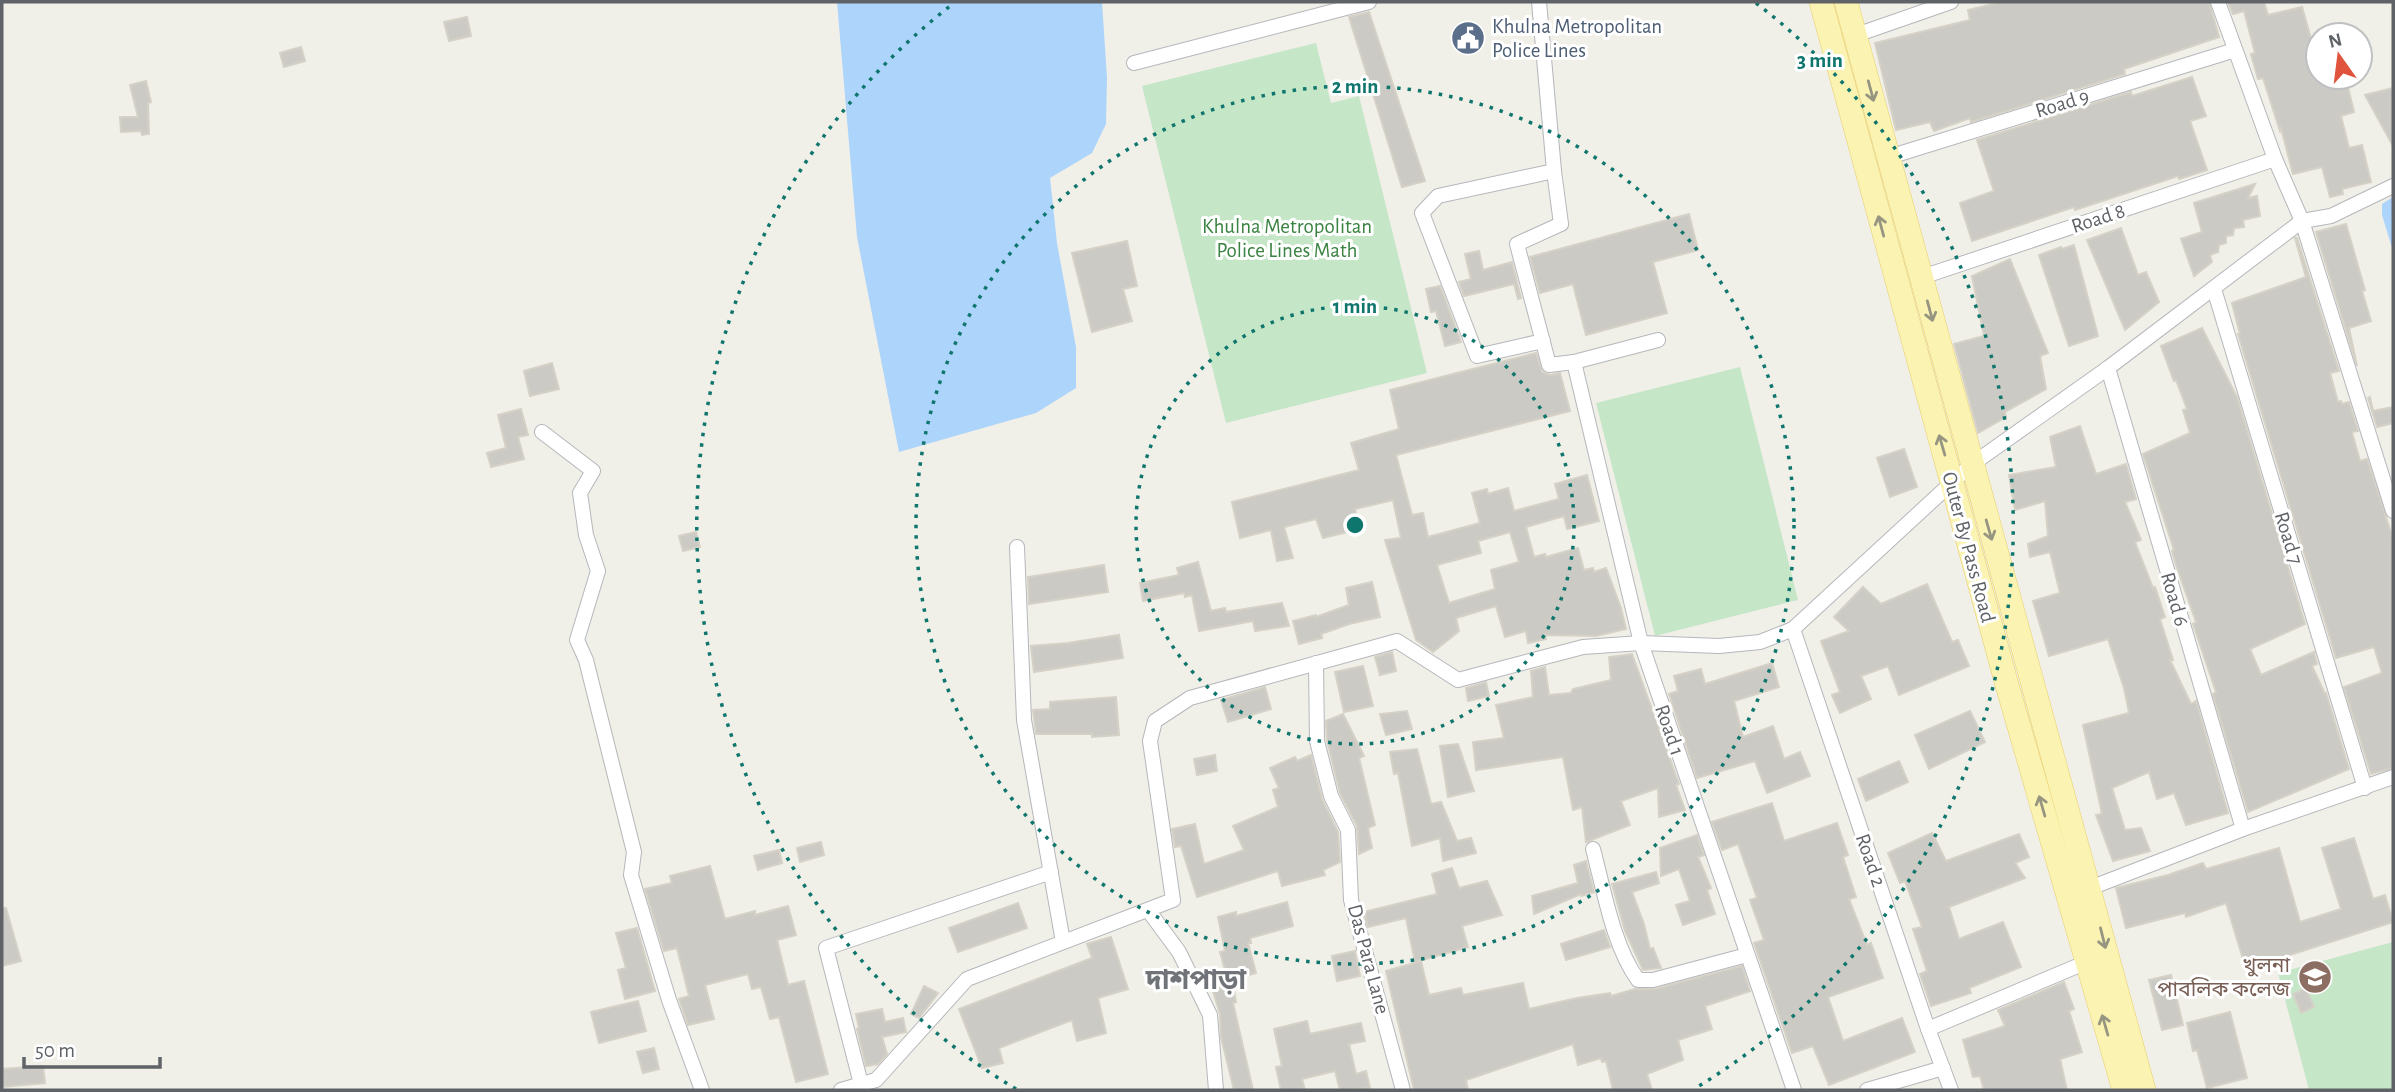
<svg xmlns="http://www.w3.org/2000/svg" width="2395" height="1092" font-family="'Alegreya Sans','Noto Sans Bengali',sans-serif">
<rect width="100%" height="100%" fill="#f0efe8"/>
<!-- green -->
<g fill="#c6e6c8">
<path d="M1316 43 1331 103 1359 96 1427 373 1226 423 1142 86Z"/>
<path d="M1740 367 1798 600 1655 636 1596 403Z"/>
<path d="M2393 942V1090H2309L2278 973Z"/>
</g>
<!-- water -->
<g fill="#add4fb">
<path d="M837 2H1102L1107 78 1106 124 1092 153 1050 178 1057 243 1076 347V388L1036 413 899 452 857 237Z"/>
<path d="M2393 197V251L2382 215V204Z"/>
</g>
<!-- building -->
<g fill="#cccac4" stroke="#d5d1c6" stroke-width="2" fill-rule="evenodd">
<path d="M2001 2H2209L2219 37 2124 69 2125 74 1971 122 1970 118 1934 131 1930 122 1896 130 1875 43 1970 20 1968 10Z"/>
<path d="M2228 2H2264L2268 15 2302 7 2318 63V77H2327L2330 88 2347 83 2354 112 2341 116 2349 148 2362 145 2371 182 2342 189 2343 194 2330 197 2322 167 2293 174 2281 128 2280 131 2263 78 2258 79 2251 54 2255 53 2244 11 2233 14Z"/>
<path d="M1369 12 1425 181 1402 187 1349 17Z"/>
<path d="M467 17 471 36 449 41 444 22Z"/>
<path d="M301 47 305 61 284 67 280 53Z"/>
<path d="M2192 77 2206 116 2190 121 2207 170 2179 179 2178 176 2075 210 2074 207 1972 241 1960 203 1994 191 1977 140 2131 92 2132 96Z"/>
<path d="M146 81 151 102 148 103 149 134 142 135 141 131 121 132 120 117H138L130 85Z"/>
<path d="M2393 88V146L2365 95Z"/>
<path d="M2255 184 2248 198 2257 196 2260 216 2243 220 2244 227 2234 228 2233 235 2226 236V243L2219 245 2218 252 2210 255 2212 262 2194 276 2181 239 2202 232 2194 203Z"/>
<path d="M1689 214 1698 250 1653 262 1667 313 1586 335 1573 284 1540 293 1530 257Z"/>
<path d="M2346 224 2365 290 2362 291 2371 321 2349 328 2357 366 2316 232Z"/>
<path d="M2121 228 2138 275 2146 272 2159 302 2125 330 2087 240Z"/>
<path d="M2295 238H2297L2339 371 2330 373 2338 402 2341 401 2342 404 2349 402 2358 431 2352 432 2360 461 2367 459 2393 539V768L2371 774 2344 687 2382 673 2374 647 2336 658 2238 334H2240L2232 303 2306 277Z"/>
<path d="M1127 241 1137 286 1123 289 1132 321 1092 332 1072 253Z"/>
<path d="M2074 245 2098 336 2069 346 2039 255 2061 247 2062 249Z"/>
<path d="M1479 251 1483 270 1512 262 1521 298 1518 299 1514 284 1464 296 1459 282 1471 279 1465 254Z"/>
<path d="M2010 259 2048 353 2040 356 2046 389 2005 412 2006 417 1978 433 1954 344 1984 336 1972 276Z"/>
<path d="M1440 286 1461 342 1445 346 1436 311 1431 312 1426 289Z"/>
<path d="M2202 328 2237 397 2305 624 2250 649 2261 675 2314 652 2317 664 2312 666 2325 694 2326 693 2349 769 2248 812 2213 694 2216 692 2193 624 2196 622 2176 565 2172 551 2174 550 2143 454 2190 433 2183 410 2187 409 2176 380 2174 381 2161 346Z"/>
<path d="M1536 353 1542 372 1550 375 1560 373 1570 411 1396 455 1412 515 1423 513 1428 537 1480 523 1472 493 1487 489 1488 494 1508 488 1514 511 1559 499 1555 484 1587 475 1599 521 1567 529 1564 516 1526 527 1534 557 1545 554 1546 557 1578 548 1584 570 1593 568 1594 572 1606 568 1621 608 1626 629 1596 636 1545 635 1546 639 1528 643 1526 631 1505 637 1496 606 1456 618 1459 631 1433 652 1416 640 1385 540 1401 538 1393 500 1355 509 1360 529 1323 538 1316 519 1284 527 1293 558 1277 561 1271 530 1240 538 1232 502 1359 470 1351 443 1399 429 1390 390ZM1510 532 1519 562 1491 570 1495 589 1449 603 1437 565 1481 553 1478 541Z"/>
<path d="M552 363 559 389 530 396 524 371Z"/>
<path d="M2370 397 2373 411 2393 407V423L2377 427 2368 398Z"/>
<path d="M521 409 528 435 518 437 524 459 491 467 487 453 506 448 498 415Z"/>
<path d="M2080 426 2096 474 2126 464 2136 499 2125 502 2141 540 2135 542 2153 588 2155 587 2165 617 2160 619 2173 660H2170L2191 704 2196 701 2228 813 2186 825 2174 793 2157 799 2149 772 2112 788 2125 830 2141 828 2150 851 2113 861 2096 815 2102 814 2083 725 2129 713 2124 688 2108 639 2049 656 2033 601 2060 593 2050 552 2030 557 2028 544 2048 536 2045 501 2015 510 2009 475 2056 467 2050 437Z"/>
<path d="M1904 449 1917 487 1890 497 1877 458Z"/>
<path d="M696 532 700 547 683 551 679 536Z"/>
<path d="M1198 562 1211 611 1225 608 1226 612 1282 603 1289 626 1255 631 1253 621 1199 631 1192 595 1185 597 1184 593 1143 601 1140 583 1179 575 1177 568Z"/>
<path d="M1104 565 1108 592 1029 604 1028 577Z"/>
<path d="M1372 582 1380 617 1349 624 1321 634 1322 638 1299 644 1293 621 1316 615V617L1349 605 1346 588Z"/>
<path d="M1927 584 1952 642 1958 640 1969 666 1899 695 1888 666 1861 676 1871 699 1840 713 1832 695 1840 692 1821 641 1849 631 1834 617 1863 587 1881 604Z"/>
<path d="M1119 635 1123 658 1034 672 1031 646 1068 643Z"/>
<path d="M1392 652 1396 671 1380 675 1375 657Z"/>
<path d="M1632 654 1679 784 1676 785 1685 810 1659 817 1658 788 1621 801 1630 825 1586 842 1582 807 1573 810 1563 757 1476 770 1473 742 1504 738 1496 705 1533 697 1531 671 1545 667 1549 695 1571 693 1573 689 1611 680 1609 657Z"/>
<path d="M1772 663 1779 687 1734 701 1743 737 1773 726 1784 759 1800 752 1810 776 1767 793 1755 761 1697 778 1669 694 1678 691 1674 676 1701 669 1705 684Z"/>
<path d="M1363 666 1373 706 1344 712 1335 672Z"/>
<path d="M1486 682 1489 696 1468 701 1466 688Z"/>
<path d="M1265 687 1271 709 1228 722 1221 700Z"/>
<path d="M1116 697 1119 735 1092 737V734H1036L1033 710 1050 709V702Z"/>
<path d="M1407 711 1412 729 1386 735 1380 714Z"/>
<path d="M1970 711 1985 742 1929 769 1915 735Z"/>
<path d="M1343 714 1364 756 1359 758 1375 825 1368 828 1372 848 1359 854 1357 826 1340 793 1327 740 1326 721Z"/>
<path d="M1458 744 1474 791 1448 797 1440 746Z"/>
<path d="M1417 749 1431 804 1441 802 1457 841 1471 838 1476 853 1443 861 1440 838 1412 846 1398 773 1394 774 1390 752Z"/>
<path d="M1215 755 1217 771 1197 775 1194 759Z"/>
<path d="M1311 755 1322 799 1338 832 1340 862 1323 870 1325 875 1282 886 1278 871 1197 897 1181 846 1175 847 1172 829 1195 824 1204 864 1244 850 1233 826 1278 807 1273 790 1279 788 1270 768 1295 757 1297 761Z"/>
<path d="M1899 761 1908 782 1866 801 1858 779Z"/>
<path d="M1772 803 1784 841 1837 823 1848 855 1843 857 1856 897 1849 899 1867 945 1871 943 1883 978 1828 997 1843 1041 1902 1018 1915 1052 1829 1085 1813 1046 1792 1053 1754 943 1764 940 1750 900 1757 898 1738 844 1722 850 1712 822Z"/>
<path d="M1932 833 1946 861 2019 834 2029 857 2015 863 2025 878 1949 907 1959 939 2003 922 2021 967 1969 988 1971 993 1931 1006 1920 974 1927 971 1913 929 1922 927 1905 881 1900 883 1888 853Z"/>
<path d="M1697 835 1704 855 1698 857 1711 888 1707 890 1715 914 1683 925 1676 905 1690 901 1679 869 1661 876 1660 848Z"/>
<path d="M2354 838 2373 899 2385 895 2393 922 2246 969 2226 903 2186 917 2185 913 2126 928 2116 888 2168 875 2203 863 2206 869 2279 848 2300 922 2341 909 2322 848Z"/>
<path d="M821 842 824 855 800 862 797 848Z"/>
<path d="M779 850 782 863 758 870 754 856Z"/>
<path d="M1586 861 1594 892 1581 896V894L1534 914 1532 896 1578 883 1574 865Z"/>
<path d="M710 866 725 919 755 911V915L788 906 796 935 777 940 788 985 804 981 828 1074 796 1082 779 1017 770 1019 761 987 752 989 748 974 705 985 714 1019 688 1025 679 999 689 996 677 948 664 951 645 889 672 883 670 876Z"/>
<path d="M1452 868 1459 888 1487 881 1502 915 1462 926 1468 947 1415 962 1406 918 1368 927 1364 912 1437 894 1432 874Z"/>
<path d="M1656 872 1659 883 1632 892 1644 924 1650 949 1653 948 1661 968 1643 970 1625 931 1612 884Z"/>
<path d="M1287 902 1293 926 1250 938 1251 943H1248L1256 973 1228 981 1220 952 1225 951 1218 917 1236 912V916Z"/>
<path d="M1018 903 1027 928 958 952 949 928Z"/>
<path d="M2 908H6L21 961 2 966Z"/>
<path d="M637 928 655 991 625 999 618 970 626 968 616 933Z"/>
<path d="M1604 930 1610 947 1566 960 1561 944Z"/>
<path d="M1111 937 1128 989 1098 998 1106 1033 1077 1041 1072 1020 999 1048 1003 1063 982 1068 959 1009 1092 958 1087 944Z"/>
<path d="M1355 951 1360 976 1337 981 1332 956Z"/>
<path d="M1421 961 1429 995 1461 988 1463 995 1523 983 1529 1009 1577 998 1610 993 1611 996 1635 989H1655L1742 966 1750 991 1705 1006 1712 1029 1678 1040 1683 1060 1647 1074 1652 1090H1613L1606 1061 1602 1062 1601 1058 1578 1065 1573 1044 1466 1080 1468 1090H1414L1386 971Z"/>
<path d="M2171 975 2183 1025 2162 1030 2149 980Z"/>
<path d="M1232 980 1236 1002 1233 1003 1253 1090H1234L1221 1037 1220 1014 1211 985Z"/>
<path d="M2064 982 2074 1009 2069 1011 2082 1052 2060 1059 2067 1090H1984L1980 1076 1973 1077 1963 1040 2005 1026 1998 1010Z"/>
<path d="M924 986 938 993 919 1018 911 1014Z"/>
<path d="M2306 988 2314 1007 2301 1013 2293 994Z"/>
<path d="M638 1001 646 1031 599 1043 591 1012Z"/>
<path d="M882 1009 885 1022 903 1018 906 1032 882 1037 887 1054 878 1064 866 1066 857 1029 859 1028 856 1014Z"/>
<path d="M2230 1012 2247 1078 2207 1088 2197 1050 2193 1051 2187 1023Z"/>
<path d="M1307 1021 1310 1034 1361 1023 1365 1041 1349 1044 1356 1074 1366 1071 1370 1088 1340 1090 1335 1071 1302 1079 1305 1090H1281L1276 1067 1282 1066 1274 1029Z"/>
<path d="M654 1048 659 1069 643 1073 637 1052Z"/>
<path d="M43 1066 45 1083 2 1087V1069Z"/>
</g>
<g fill="none" stroke-linecap="round" stroke-linejoin="round">
<!-- minor casing -->
<g stroke="#b5b7bb" stroke-width="16">
<g id="minor">
<path d="M1539 2 1554 171 1438 196 1422 213 1477 356 1543 341"/>
<path d="M2218 2 2275 159 2302 221 2393 511"/>
<path d="M1856 35 1951 2"/>
<path d="M1134 63 1369 2"/>
<path d="M1889 157 2235 50"/>
<path d="M1554 171 1561 224 1517 244 1549 365 1574 362 1658 340"/>
<path d="M1922 277 2275 159"/>
<path d="M2214 289 2365 788"/>
<path d="M1574 362 1641 643 1794 1090"/>
<path d="M2108 368 2243 829"/>
<path d="M542 432 593 471 580 493 586 535 598 571 577 640 586 660 634 852 631 875 669 1000 702 1090"/>
<path d="M1017 547 1024 720 1063 942"/>
<path d="M1793 629 1928 1029 1951 1090"/>
<path d="M1316 663 1317 741 1331 796 1348 830 1351 900 1403 1090"/>
<path d="M1593 849C1604 890 1613 946 1638 980H1653L1747 955"/>
<path d="M2090 888 2243 829 2393 777"/>
<path d="M1148 910 1179 952 1210 1015 1216 1090"/>
<path d="M1928 1029 2087 962"/>
<path d="M861 1084 826 948 1051 872"/>
<path d="M841 1090 876 1080 967 979 1173 900 1150 741 1155 721 1190 698 1397 641 1458 680 1583 647 1641 643 1719 646 1760 642 1793 629 1971 465 2108 368 2302 221 2331 216 2393 186"/>
<path d="M1867 1090 1943 1068"/>
</g>
</g>
<!-- primary casing -->
<g stroke="#eacd67" stroke-width="24">
<g id="primary">
<path d="M1821 2 2007 685 2124 1090"/>
<path d="M1846 2 2144 1090"/>
</g>
</g>
<!-- minor -->
<use href="#minor" stroke="#fff" stroke-width="14"/>
<!-- primary -->
<use href="#primary" stroke="#fbf3b2" stroke-width="23"/>
</g>
<!-- one-way arrows -->
<defs><path id="oneway-shaft" d="M-6 0H5M1.5-3L5.5 0L1.5 3" fill="none" stroke-width="1.6" stroke-linecap="round" stroke-linejoin="round" transform="scale(1.75)"/></defs>
<g stroke="#969581">
<use href="#oneway-shaft" transform="translate(1871 91) rotate(75)"/>
<use href="#oneway-shaft" transform="translate(1881 226) rotate(-105)"/>
<use href="#oneway-shaft" transform="translate(1930 311) rotate(75)"/>
<use href="#oneway-shaft" transform="translate(1942 445) rotate(-106)"/>
<use href="#oneway-shaft" transform="translate(1989 530) rotate(74)"/>
<use href="#oneway-shaft" transform="translate(2042 806) rotate(-106)"/>
<use href="#oneway-shaft" transform="translate(2103 938) rotate(76)"/>
<use href="#oneway-shaft" transform="translate(2105 1025) rotate(-106)"/>
</g>
<!-- distance rings -->
<g fill="none" stroke="#0f766e" stroke-width="3.5" stroke-dasharray="3.5 7">
<circle cx="1355" cy="525" r="219"/>
<circle cx="1355" cy="525" r="439"/>
<path d="M1016 1089A658 658 0 0 1 954 3M1756 3A658 658 0 0 1 1694 1089"/>
</g>
<!-- icons -->
<defs>
<g id="civic-disc" transform="scale(1.75)"><circle r="9.5" fill="#5c6f8a" stroke="#fff"/><path d="M-.6-6.5H3V-4.5H.6V-3L4-1V1h2V6H-6V1h2V-1L-.6-3ZM-1.2 2.5V6h2.4V2.5Z" fill="#fff"/></g>
<g id="university-disc" transform="scale(1.75)"><circle r="9.5" fill="#8d6e63" stroke="#fff"/><path d="M0-5L7-2L0 1L-7-2ZM-4 1L0 2.5L4 1V4Q0 6-4 4Z" fill="#fff"/></g>
</defs>
<g fill-rule="evenodd">
<use href="#civic-disc" x="1468" y="38"/>
<use href="#university-disc" x="2315" y="977"/>
</g>
<g text-anchor="middle" stroke-width="6" stroke-linejoin="round" paint-order="stroke">
<!-- service labels -->
<g font-size="21" fill="#4e5e75" stroke="#fff" text-anchor="start">
<text x="1492" y="33">Khulna Metropolitan<tspan x="1492" dy="24">Police Lines</tspan></text>
</g>
<!-- street labels -->
<g font-size="21" fill="#5f6267" stroke="#fff">
<text transform="translate(2062 103) rotate(-17)" y="7">Road 9</text>
<text transform="translate(2098 218) rotate(-18)" y="7">Road 8</text>
<text transform="translate(2289 538) rotate(73)" y="7">Road 7</text>
<text transform="translate(1969 547) rotate(75)" y="7">Outer By Pass Road</text>
<text transform="translate(2175 599) rotate(74)" y="7">Road 6</text>
<text transform="translate(1670 730) rotate(71)" y="7">Road 1</text>
<text transform="translate(1871 860) rotate(71)" y="7">Road 2</text>
<text transform="translate(1369 959) rotate(75)" y="7">Das Para Lane</text>
</g>
<!-- park labels -->
<g font-size="21" fill="#3a8341" stroke="#fff">
<text x="1287" y="233">Khulna Metropolitan<tspan x="1287" dy="24">Police Lines Math</tspan></text>
</g>
<!-- education labels -->
<g font-size="21" fill="#785e54" stroke="#fff" text-anchor="end">
<text x="2290" y="972">খুলনা<tspan x="2290" dy="24">পাবলিক কলেজ</tspan></text>
</g>
<!-- district labels -->
<g font-size="28" font-weight="bold" fill="#707479" stroke="#fff">
<text x="1196" y="989">দাশপাড়া</text>
</g>
</g>
<circle cx="1355" cy="525" r="10" fill="#0f766e" stroke="#fff" stroke-width="3.5"/>
<g font-size="21" text-anchor="middle" font-weight="bold" fill="#0f766e" stroke="#fff" stroke-width="6" stroke-linejoin="round" paint-order="stroke">
<text x="1820" y="67">3 min</text>
<text x="1355" y="93">2 min</text>
<text x="1355" y="313">1 min</text>
</g>
<!-- border -->
<rect width="2395" height="1092" fill="none" stroke="#5f6267" stroke-width="7"/>
<!-- north arrow -->
<g transform="translate(2339 56) rotate(346)"><circle r="33" fill="#ffffff" stroke="#bfc0c2" stroke-width="2"/>
<path d="M0-5L12 26L0 18L-12 26Z" fill="#e0543d"/>
<text y="-10" font-size="19" font-weight="bold" text-anchor="middle" fill="#5f6267">N</text>
</g>
<!-- scale -->
<path d="M24 1057v10h136v-10" fill="none" stroke="#5f6267" stroke-width="3.5"/>
<text x="35" y="1057" font-size="21" fill="#5f6267" stroke="#ffffff" stroke-width="5" paint-order="stroke">50 m</text>
</svg>
